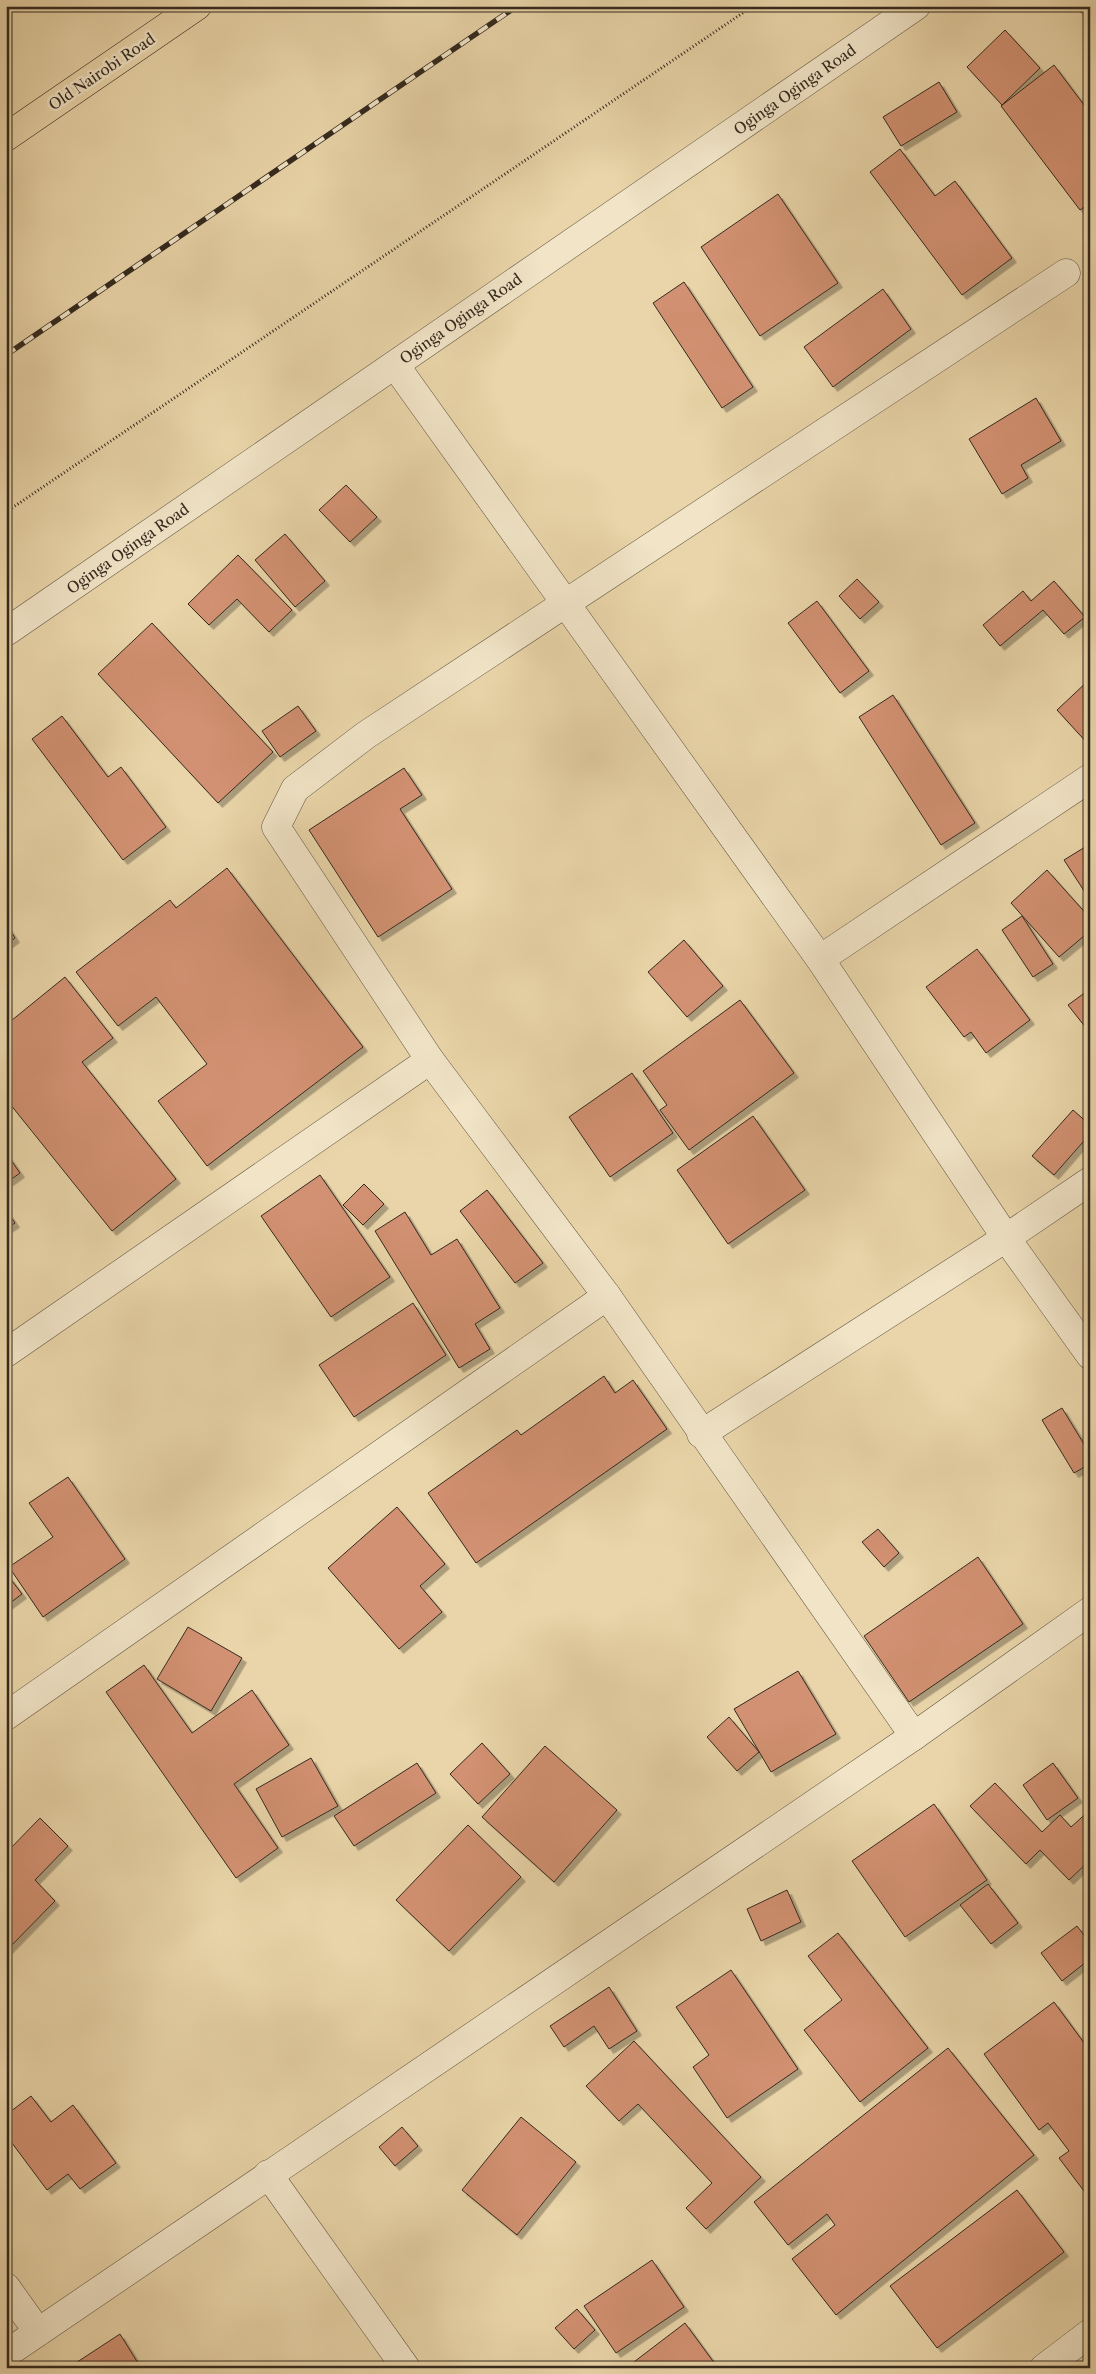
<svg xmlns="http://www.w3.org/2000/svg" width="1096" height="2374" font-family="'Libre Caslon Text',serif">
<defs>
<filter id="shadow"><feDropShadow dx="4.5" dy="4.5" stdDeviation="0" flood-color="#0004"/></filter>
</defs>
<rect width="100%" height="100%" fill="#e9d5a9"/>
<filter id="stains"><feTurbulence type="fractalNoise" baseFrequency=".004" numOctaves="4"/><feColorMatrix values="0 0 0 0 .2 0 0 0 0 .09 0 0 0 0 .02 0 0 0 .5 -.17"/></filter>
<radialGradient id="worn" r=".72"><stop offset=".6" stop-color="#630" stop-opacity="0"/><stop offset="1" stop-color="#630" stop-opacity=".3"/></radialGradient>
<!-- building -->
<g fill="#d29172" stroke="#342a1f" filter="url(#shadow)">
<path d="M1077 6H1090V7L1081 13Z"/>
<path d="M1005 30 1040 68 1002 105 967 67Z"/>
<path d="M1054 65 1090 113V203L1080 210 1001 106Z"/>
<path d="M939 82 957 112 901 146 883 117Z"/>
<path d="M900 149 935 196 955 181 1012 258 962 295 870 172Z"/>
<path d="M778 194 838 283 760 336 701 247Z"/>
<path d="M684 282 753 387 722 408 653 303Z"/>
<path d="M883 289 911 329 833 387 804 347Z"/>
<path d="M1036 398 1061 441 1021 465 1028 478 1002 494 969 439Z"/>
<path d="M346 485 377 517 350 542 319 510Z"/>
<path d="M285 534 325 581 295 607 255 560Z"/>
<path d="M238 555 292 610 269 632 237 599 209 625 188 604Z"/>
<path d="M857 579 879 602 860 619 839 596Z"/>
<path d="M1054 581 1085 617 1064 634 1043 610 1000 646 983 625 1023 591 1031 601Z"/>
<path d="M817 601 869 671 840 693 788 623Z"/>
<path d="M152 623 273 752 218 803 98 674Z"/>
<path d="M1090 679V746L1057 710Z"/>
<path d="M893 695 975 823 941 845 859 717Z"/>
<path d="M298 706 316 731 280 757 262 731Z"/>
<path d="M62 716 108 777 121 767 166 827 123 860 32 739Z"/>
<path d="M404 768 422 795 400 809 452 889 378 937 309 830Z"/>
<path d="M1090 844V900L1064 860Z"/>
<path d="M227 868 363 1047 207 1166 158 1101 207 1064 156 997 118 1026 76 972 170 900 176 908Z"/>
<path d="M1047 870 1090 918V931L1059 957 1011 903Z"/>
<path d="M1022 916 1053 964 1033 977 1002 930Z"/>
<path d="M6 924 15 938 6 945Z"/>
<path d="M684 940 723 986 687 1017 648 972Z"/>
<path d="M977 949 1030 1020 986 1053 971 1032 964 1037 926 987Z"/>
<path d="M65 977 113 1038 82 1062 176 1179 112 1231 6 1099V1025Z"/>
<path d="M1090 989V1033L1068 1005Z"/>
<path d="M740 1000 794 1073 689 1150 660 1110 667 1105 643 1071Z"/>
<path d="M632 1073 673 1133 610 1177 569 1117Z"/>
<path d="M1073 1110 1090 1125V1134L1054 1175 1032 1156Z"/>
<path d="M753 1116 805 1190 728 1244 677 1170Z"/>
<path d="M6 1153 20 1173 6 1183Z"/>
<path d="M320 1175 390 1277 331 1317 261 1216Z"/>
<path d="M364 1184 384 1204 363 1225 343 1205Z"/>
<path d="M487 1190 543 1263 515 1283 460 1211Z"/>
<path d="M6 1210 15 1223 6 1229Z"/>
<path d="M405 1212 431 1255 457 1239 500 1308 475 1324 490 1349 459 1368 375 1231Z"/>
<path d="M413 1303 446 1355 354 1417 319 1365Z"/>
<path d="M604 1376 615 1393 633 1380 667 1429 476 1563 428 1493 517 1430 521 1435Z"/>
<path d="M1062 1408 1090 1454V1464L1074 1473 1042 1420Z"/>
<path d="M68 1477 125 1559 43 1617 9 1567 53 1537 29 1503Z"/>
<path d="M397 1507 445 1564 420 1586 442 1612 399 1649 328 1568Z"/>
<path d="M878 1529 899 1553 884 1567 862 1542Z"/>
<path d="M978 1557 1023 1624 909 1702 864 1636Z"/>
<path d="M6 1573 22 1594 6 1606Z"/>
<path d="M188 1627 242 1658 211 1711 157 1679Z"/>
<path d="M144 1665 192 1733 252 1690 289 1745 234 1784 278 1848 236 1878 106 1692Z"/>
<path d="M798 1671 836 1734 771 1772 734 1709Z"/>
<path d="M729 1717 759 1752 737 1771 707 1737Z"/>
<path d="M482 1743 510 1774 478 1804 450 1774Z"/>
<path d="M545 1746 617 1810 554 1882 482 1817Z"/>
<path d="M311 1758 338 1806 282 1837 256 1789Z"/>
<path d="M417 1763 436 1793 354 1846 334 1816Z"/>
<path d="M1053 1763 1078 1798 1047 1820 1023 1785Z"/>
<path d="M995 1783 1042 1832 1060 1815 1071 1827 1090 1810V1860L1069 1880 1040 1850 1026 1864 970 1806Z"/>
<path d="M934 1804 987 1880 905 1937 852 1861Z"/>
<path d="M40 1818 68 1846 35 1880 55 1901 7 1950 6 1853Z"/>
<path d="M468 1825 521 1877 449 1951 396 1900Z"/>
<path d="M988 1884 1018 1923 991 1944 960 1905Z"/>
<path d="M787 1890 801 1922 761 1941 747 1909Z"/>
<path d="M1077 1926 1090 1943V1959L1062 1981 1041 1953Z"/>
<path d="M838 1933 928 2048 860 2102 804 2030 842 2000 808 1956Z"/>
<path d="M731 1970 798 2069 727 2118 693 2067 709 2055 676 2007Z"/>
<path d="M609 1987 637 2031 609 2049 594 2026 564 2047 550 2026Z"/>
<path d="M1054 2002 1090 2051V2199L1059 2158 1069 2151 1048 2123 1039 2130 984 2054Z"/>
<path d="M634 2041 761 2177 706 2229 686 2208 712 2183 638 2104 619 2121 586 2086Z"/>
<path d="M948 2048 1034 2155 836 2315 792 2259 835 2225 827 2214 788 2245 754 2202Z"/>
<path d="M31 2096 51 2122 73 2105 116 2163 80 2189 68 2174 47 2190 6 2135V2115Z"/>
<path d="M521 2117 576 2162 517 2235 462 2190Z"/>
<path d="M402 2127 418 2146 395 2166 379 2147Z"/>
<path d="M1017 2190 1064 2252 937 2348 890 2286Z"/>
<path d="M652 2260 684 2307 616 2353 584 2306Z"/>
<path d="M577 2309 595 2330 574 2349 555 2328Z"/>
<path d="M685 2323 718 2368H626Z"/>
<path d="M120 2334 141 2368H68Z"/>
</g>
<g fill="none" stroke-linecap="round" stroke-linejoin="round">
<!-- minor casing -->
<g stroke="#615542" stroke-width="29">
<g id="minor">
<path d="M395 365 820 959 1006 1238 1090 1355"/>
<path d="M6 632 916 6"/>
<path d="M820 959 1090 778"/>
<path d="M6 1353 430 1060"/>
<path d="M701 1434 1006 1238 1090 1181"/>
<path d="M6 1716 607 1296"/>
<path d="M914 1736 607 1296 430 1060 276 827 295 789 366 735 1066 273"/>
<path d="M268 2174 406 2368"/>
<path d="M6 2287 38 2332"/>
<path d="M6 2354 914 1736 1090 1611"/>
<path d="M1044 2368 1090 2333"/>
</g>
</g>
<!-- highway casing -->
<g stroke="#342a1f" stroke-width="29">
<path id="highway" d="M6 137 197 6"/>
</g>
<!-- path -->
<path stroke="#342a1f" stroke-width="3" stroke-dasharray="1 2.5" stroke-linecap="butt" d="M6 512 753 6"/>
<!-- minor -->
<use href="#minor" stroke="#f1e4c7" stroke-width="28"/>
<!-- highway -->
<use href="#highway" stroke="#e9d5a9" stroke-width="28"/>
<!-- rail casing -->
<g stroke="#342a1f" stroke-width="5.5">
<path id="rail" d="M6 355 517 6"/>
</g>
<!-- rail -->
<use href="#rail" stroke="#f1e4c7" stroke-width="4" stroke-dasharray="11" stroke-linecap="butt"/>
</g>
<g text-anchor="middle" stroke-width="5" stroke-linejoin="round" paint-order="stroke">
<!-- street labels -->
<g font-size="15" fill="#342a1f" stroke="#f1e4c7">
<text transform="translate(102 72) rotate(-34)" y="5">Old Nairobi Road</text>
<text transform="translate(795 90) rotate(-35)" y="5">Oginga Oginga Road</text>
<text transform="translate(461 319) rotate(-35)" y="5">Oginga Oginga Road</text>
<text transform="translate(128 549) rotate(-35)" y="5">Oginga Oginga Road</text>
</g>
</g>
<!-- margin -->
<rect width="1096" height="2374" fill="none" stroke="#e9d5a9" stroke-width="25"/>
<rect x="8" y="8" width="1081" height="2359" fill="none" stroke="#342a1f" stroke-width="2.5"/>
<rect x="12" y="12" width="1071" height="2349" fill="none" stroke="#342a1f"/>
<rect width="100%" height="100%" filter="url(#stains)"/>
<rect width="100%" height="100%" fill="url(#worn)"/>
</svg>
